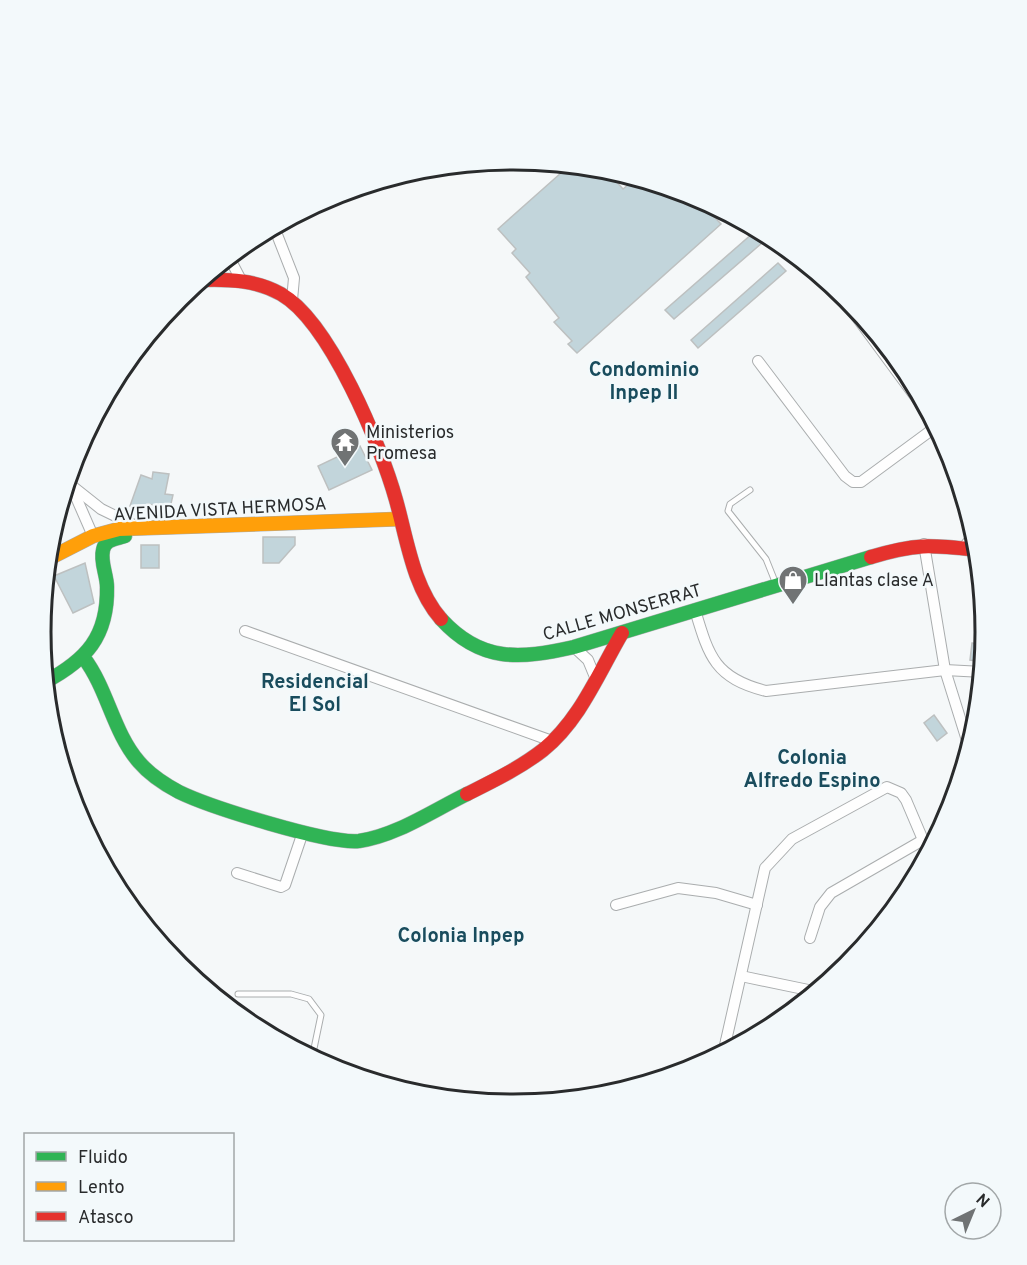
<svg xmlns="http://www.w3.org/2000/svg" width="1027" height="1265" font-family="Overpass,sans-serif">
<rect width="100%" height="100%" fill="#f5f8f9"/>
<!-- building -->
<g fill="#c2d5db" stroke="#bdc0c0" stroke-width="1.5">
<path d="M570 165 604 168 623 189 636 178 695 196 706 202 703 205 721 224 577 353 568 344 572 341 554 322 559 318 526 277 530 273 512 253 516 249 498 229Z"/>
<path d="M753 233 762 243 674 319 665 310Z"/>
<path d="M778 263 786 271 698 348 691 340Z"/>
<path d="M360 446 372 470 329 490 318 466Z"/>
<path d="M153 472 169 474 165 494 173 495 170 508 148 504 146 510 130 506 141 475 152 479Z"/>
<path d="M263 537H295V545L279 563H263Z"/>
<rect x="141" y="545" width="18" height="23"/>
<path d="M85 563 94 603 73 613 54 576Z"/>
<path d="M972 643 985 645 983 662 970 660Z"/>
<path d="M934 715 947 733 937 741 924 723Z"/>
</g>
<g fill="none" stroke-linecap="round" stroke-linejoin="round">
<!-- lane casing -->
<g stroke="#aaadae" stroke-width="7">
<g id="lane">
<path d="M750 490 730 504 728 511 766 559 776 584"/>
<path d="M238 994H291L309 999 321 1015 312 1058"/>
</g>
</g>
<!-- street casing -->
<g stroke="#aaadae" stroke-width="12">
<g id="street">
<path d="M274 227 294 278 292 300"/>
<path d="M229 257 240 278"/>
<path d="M758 361 845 476 853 482H861L937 426 833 285"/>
<path d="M67 482 101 509 136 526"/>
<path d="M72 488 93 536"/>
<path d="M924 544 945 670 970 750"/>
<path d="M965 546 975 533"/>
<path d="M695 610C709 657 715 678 766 691L945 670 983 672"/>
<path d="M245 631 552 741"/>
<path d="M574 647 588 660 595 677"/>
<path d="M237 873 281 887 285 885 303 832"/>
<path d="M616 905 678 888 716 893 757 905"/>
<path d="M810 938 820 907 831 893 923 840"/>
<path d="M741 976 818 992"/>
<path d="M726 1041 741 1044"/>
<path d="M723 1054 765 868 792 839 887 787 901 793 906 800 929 854"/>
</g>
</g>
<!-- fast casing -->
<g stroke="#aaadae" stroke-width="15">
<g id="fast">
<path d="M441 619C481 663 520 659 574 647L871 557"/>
<path d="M84 658C108 690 113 732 139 762 150 775 164 784 179 792 210 807 327 844 359 841 396 836 434 810 467 794"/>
<path d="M45 682C86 660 108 637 107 587 107 575 100 562 103 550 105 539 116 539 125 536"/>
</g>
</g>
<!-- slow casing -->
<g stroke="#aaadae" stroke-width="15">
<path id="slow" d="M48 559 93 536 119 529 400 519"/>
</g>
<!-- jam casing -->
<g stroke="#aaadae" stroke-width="15">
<g id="jam">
<path d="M201 280C229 279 256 280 281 294 330 322 381 446 396 500 407 539 413 587 441 619"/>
<path d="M871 557C917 543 931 545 978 550"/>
<path d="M467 794C493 781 520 768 543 750 580 720 598 674 622 633"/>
</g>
</g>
<!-- lane -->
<use href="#lane" stroke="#fefefe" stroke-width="5"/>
<!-- street -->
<use href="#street" stroke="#fefefe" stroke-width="10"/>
<!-- fast -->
<use href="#fast" stroke="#30b455" stroke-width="14"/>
<!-- slow -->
<use href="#slow" stroke="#ff9f0a" stroke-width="14"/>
<!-- jam -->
<use href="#jam" stroke="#e5322d" stroke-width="14"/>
</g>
<!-- icons -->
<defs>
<g id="temple-pin" transform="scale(1.5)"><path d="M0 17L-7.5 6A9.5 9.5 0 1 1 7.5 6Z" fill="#707374" stroke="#f3f9fb"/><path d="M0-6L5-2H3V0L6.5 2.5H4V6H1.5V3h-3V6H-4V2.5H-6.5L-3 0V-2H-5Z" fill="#fff"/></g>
<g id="shop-pin" transform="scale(1.5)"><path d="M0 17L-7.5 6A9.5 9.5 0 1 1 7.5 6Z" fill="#707374" stroke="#f3f9fb"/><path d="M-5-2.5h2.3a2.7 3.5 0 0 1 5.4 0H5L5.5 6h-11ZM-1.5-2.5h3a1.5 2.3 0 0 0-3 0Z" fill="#fff"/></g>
</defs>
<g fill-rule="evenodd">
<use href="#temple-pin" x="345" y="442"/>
<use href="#shop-pin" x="793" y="580"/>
</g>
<g text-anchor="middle" stroke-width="5" stroke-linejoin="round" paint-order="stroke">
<!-- poi labels -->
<g font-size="18" fill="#292b2c" stroke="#f3f9fb" text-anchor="start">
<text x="366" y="438">Ministerios<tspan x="366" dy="21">Promesa</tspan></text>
<text x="814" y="586">Llantas clase A</text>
</g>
<!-- street labels -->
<g font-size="18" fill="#292b2c" stroke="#f3f9fb">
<text transform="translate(220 509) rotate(-3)" y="6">AVENIDA VISTA HERMOSA</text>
<text transform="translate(622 612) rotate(-16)" y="6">CALLE MONSERRAT</text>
</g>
<!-- neighbourhood labels -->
<g font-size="20" font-weight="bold" fill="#194c5d" stroke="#f3f9fb">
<text x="644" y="376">Condominio<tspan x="644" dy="23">Inpep II</tspan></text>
<text x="315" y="688">Residencial<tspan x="315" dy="23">El Sol</tspan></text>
<text x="812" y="764">Colonia<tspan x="812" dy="23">Alfredo Espino</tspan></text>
<text x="461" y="942">Colonia Inpep</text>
</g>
</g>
<!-- crop -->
<path d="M0 0H1027V1265H0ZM51 632a462 462 0 1 1 924 0a462 462 0 1 1-924 0Z" fill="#f3f9fb" fill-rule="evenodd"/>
<path fill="none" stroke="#292b2c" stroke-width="3" d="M51 632a462 462 0 1 1 924 0a462 462 0 1 1-924 0Z"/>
<!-- legend -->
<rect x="24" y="1133" width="210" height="108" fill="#f3f9fb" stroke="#a2a7a8" stroke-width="1.5"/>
<rect x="36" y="1152" width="30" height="9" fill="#30b455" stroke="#a2a7a8" stroke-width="1.5"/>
<text x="78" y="1163" font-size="18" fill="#292b2c">Fluido</text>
<rect x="36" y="1182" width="30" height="9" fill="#ff9f0a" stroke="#a2a7a8" stroke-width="1.5"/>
<text x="78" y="1193" font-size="18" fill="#292b2c">Lento</text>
<rect x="36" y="1212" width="30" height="9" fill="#e5322d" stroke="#a2a7a8" stroke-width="1.5"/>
<text x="78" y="1223" font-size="18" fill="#292b2c">Atasco</text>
<!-- north arrow -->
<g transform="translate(973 1211) rotate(43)"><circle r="28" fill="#f3f9fb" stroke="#a2a7a8" stroke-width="1.5"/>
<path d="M0-4.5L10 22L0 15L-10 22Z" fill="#707374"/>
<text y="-9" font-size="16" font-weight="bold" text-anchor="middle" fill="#292b2c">N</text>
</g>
</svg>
